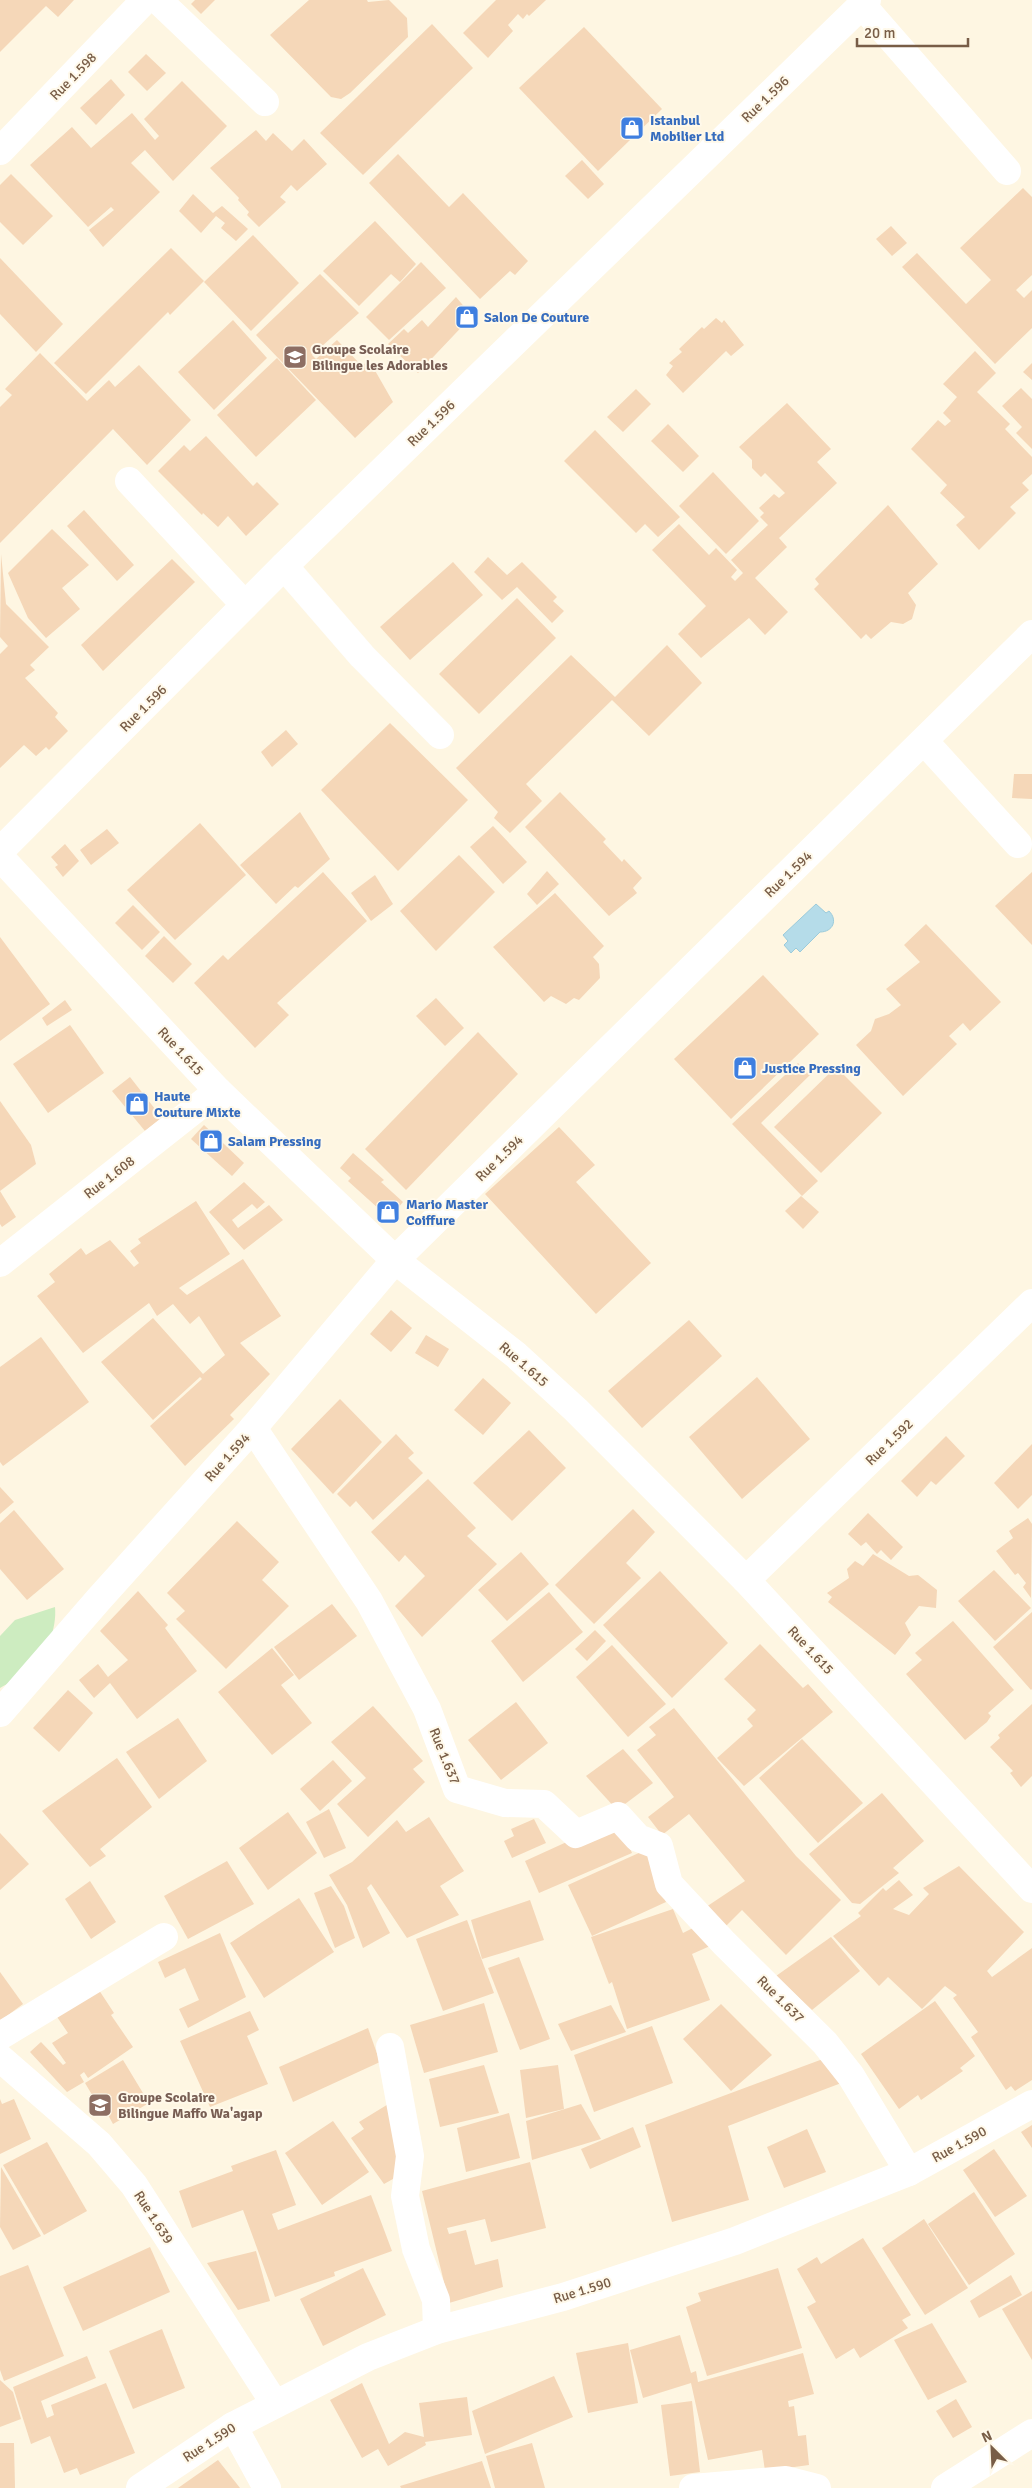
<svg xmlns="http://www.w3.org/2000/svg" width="1032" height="2488" font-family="Signika,sans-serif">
<rect width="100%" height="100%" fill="#fef6e2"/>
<!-- green -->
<path fill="#cdecc0" d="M55 1607C57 1628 47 1656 30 1670 22 1677 10 1682 0 1688V1636L15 1620Z"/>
<!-- water -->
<path fill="#b5dce9" stroke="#9bcbdb" d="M816 904 826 913 829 911C838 920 833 932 820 932L800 952 796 948 791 953 784 945 788 941 783 935Z"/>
<!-- building -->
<g fill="#f5d7b8">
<path d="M0 0H74L58 17 46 6 0 52Z"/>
<path d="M195 0H215L201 14 191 4Z"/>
<path d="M309 0H367L368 2 389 0 407 18 408 37 350 93 341 99 331 97 270 35Z"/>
<path d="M496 0H546L529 16 527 14 523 19 518 14 508 25 513 31 488 58 463 33Z"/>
<path d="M432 24 473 68 363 175 320 133Z"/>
<path d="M584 27 662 109 598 171 519 88Z"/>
<path d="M146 54 166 73 147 91 128 72Z"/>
<path d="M111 79 125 95 96 125 80 108Z"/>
<path d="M182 81 227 126 173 181 145 150 131 163 160 192 103 247 89 230 114 210 111 207 88 227 30 165 72 127 91 148 132 113 155 140 159 136 144 119Z"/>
<path d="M256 130 266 141 273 133 292 151 304 139 327 164 297 191 291 185 280 197 286 202 259 227 247 215 249 212 238 200 239 198 210 168Z"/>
<path d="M398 154 449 207 463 193 528 261 515 275 510 271 480 299 369 183Z"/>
<path d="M582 160 604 184 588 199 565 176Z"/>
<path d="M11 174 53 216 23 245 0 222V185Z"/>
<path d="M1023 188 1032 197V275L1016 290 1024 298 1032 290V328L995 364 902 267 917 253 966 304 991 280 960 248Z"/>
<path d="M193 194 213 213 222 206 248 229 236 241 221 228 225 223 216 216 201 233 179 211Z"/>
<path d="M375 221 416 264 400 282 391 274 359 306 323 271Z"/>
<path d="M891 226 907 243 892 256 876 239Z"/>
<path d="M253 235 299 283 251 331 204 282Z"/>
<path d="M171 248 204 281 170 315 168 312 86 394 54 363Z"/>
<path d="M0 258 63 324 36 352 0 314Z"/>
<path d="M421 262 446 288 389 340 366 317Z"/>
<path d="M320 274 359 313 312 355 316 359 337 340 362 366 369 360 393 402 355 438 256 335Z"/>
<path d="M456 297 472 316 418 373 388 344 404 329 408 333 422 320 428 327Z"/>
<path d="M716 318 722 323 724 320 744 345 731 356 726 351 683 393 666 375 673 366 669 363 682 352 679 349 702 327 704 329Z"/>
<path d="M233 320 267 358 214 410 178 372Z"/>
<path d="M975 351 996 373 977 392 1010 424 1005 429 1032 457V474L1022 483 1029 490 1010 507 1016 513 979 550 956 525 965 517 940 493 947 485 911 449 938 420 945 426 951 421 943 413 957 397 943 384Z"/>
<path d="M40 353 87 401 109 380 115 387 139 365 191 420 147 465 113 429 0 543V407L12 395 5 389Z"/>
<path d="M277 358 316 400 256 457 217 415Z"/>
<path d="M1032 363V380L1023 372Z"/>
<path d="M1021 388 1032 399V449L1016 433 1022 427 1002 406Z"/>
<path d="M636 389 651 404 623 432 607 417Z"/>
<path d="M787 403 831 449 817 462 837 483 779 538 787 547 755 578 788 612 765 635 749 618 701 658 678 634 706 606 652 550 679 524 709 555 716 548 737 570 731 577 735 581 743 573 731 560 768 525 760 517 764 513 759 508 774 494 779 498 785 493 765 473 761 477 752 468V460L739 447Z"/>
<path d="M668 424 699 456 683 472 651 441Z"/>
<path d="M595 430 680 517 658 537 645 524 636 533 564 461Z"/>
<path d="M206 436 253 486 257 482 279 504 246 536 228 516 218 527 203 513 202 515 158 471 184 445 190 451Z"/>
<path d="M713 472 759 521 726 554 679 506Z"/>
<path d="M888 505 938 564 908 593 916 605 912 619 903 624 891 622 871 639 866 634 861 639 814 589 819 584 815 579Z"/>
<path d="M84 510 134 565 117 581 67 526Z"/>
<path d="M52 529 89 565 62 588 80 609 46 638 28 618 8 573Z"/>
<path d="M1 554 6 604 49 647 30 665 35 670 25 678 58 713 55 717 68 731 49 750 46 747 36 756 24 745 0 768V654L8 646 0 637Z"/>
<path d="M488 557 507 575 522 562 557 597 553 601 564 611 552 623 517 587 502 600 474 572Z"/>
<path d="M172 559 195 582 103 671 81 645Z"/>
<path d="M453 562 483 595 410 660 380 627Z"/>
<path d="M517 598 556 638 479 714 439 674Z"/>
<path d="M667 645 702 683 649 736 612 700 526 784 542 801 510 833 494 818 498 812 456 768 571 655 615 697Z"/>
<path d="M390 723 468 800 398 871 321 790Z"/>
<path d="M286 730 298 744 272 767 261 752Z"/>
<path d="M1014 774H1032V799L1012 798Z"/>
<path d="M560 792 606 839 603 842 622 862 624 859 642 878 633 888 637 893 609 916 525 827Z"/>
<path d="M300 812 330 859 298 888 295 886 276 904 240 865Z"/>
<path d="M200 823 246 875 175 940 127 890Z"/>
<path d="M493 826 527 862 503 884 470 847Z"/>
<path d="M107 829 119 843 91 865 80 850Z"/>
<path d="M65 844 79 861 63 877 55 867 58 865 51 857Z"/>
<path d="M459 855 495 892 436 951 400 911Z"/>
<path d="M547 871 559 884 537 905 527 894Z"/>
<path d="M323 872 367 921 277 1003 289 1015 255 1048 194 983 223 955 228 960Z"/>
<path d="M1032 872V945L995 906Z"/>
<path d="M375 875 393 904 371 921 351 893Z"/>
<path d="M555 893 604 946 593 957 599 964 600 978 579 1000 574 998 566 1004 551 996 544 1002 493 947Z"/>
<path d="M133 905 160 932 142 950 115 923Z"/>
<path d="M926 924 1001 1002 970 1031 963 1023 949 1036 957 1044 903 1096 856 1045 871 1031 875 1019 889 1014 901 1005 886 989 920 962 904 945Z"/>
<path d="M164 936 192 964 173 983 145 956Z"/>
<path d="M0 937 50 1004 0 1041Z"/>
<path d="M763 975 819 1034 731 1119 674 1059Z"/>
<path d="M436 998 464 1028 445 1046 416 1016Z"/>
<path d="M65 1000 72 1010 47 1026 42 1018Z"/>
<path d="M70 1025 104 1073 48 1113 13 1064Z"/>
<path d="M478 1032 518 1074 406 1190 365 1149Z"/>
<path d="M798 1063 810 1075 761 1123 818 1181 802 1196 732 1124Z"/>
<path d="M836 1067 882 1113 821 1173 774 1127Z"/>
<path d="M130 1077 162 1118 145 1131 112 1091Z"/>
<path d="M0 1101 31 1145 36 1164 0 1191Z"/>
<path d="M204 1125 244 1163 232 1176 191 1139Z"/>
<path d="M559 1127 595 1165 576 1182 651 1263 596 1314 485 1194Z"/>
<path d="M353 1153 384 1180 381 1182 403 1202 389 1218 348 1181 351 1178 340 1168Z"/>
<path d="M244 1182 265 1202 257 1209 252 1204 232 1220 238 1228 269 1205 283 1220 244 1250 209 1212Z"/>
<path d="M0 1191 16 1217 2 1227 0 1224Z"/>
<path d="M801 1196 819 1212 803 1229 785 1211Z"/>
<path d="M196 1201 230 1254 179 1288 187 1295 243 1259 281 1316 240 1343 270 1374 230 1415 234 1419 185 1466 150 1426 202 1379 200 1377 153 1420 101 1362 153 1318 203 1374 225 1355 199 1316 190 1324 173 1304 157 1316 149 1303 83 1353 37 1296 55 1282 49 1274 81 1248 86 1255 110 1240 134 1267 139 1263 130 1251 141 1243 138 1239Z"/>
<path d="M391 1310 412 1328 391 1352 370 1334Z"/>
<path d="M689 1320 722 1356 642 1428 608 1391Z"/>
<path d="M426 1335 449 1349 438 1367 415 1353Z"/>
<path d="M41 1337 89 1402 3 1466 0 1462V1367Z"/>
<path d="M757 1377 810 1439 742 1499 689 1437Z"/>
<path d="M483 1378 511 1403 483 1435 454 1410Z"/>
<path d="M340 1399 382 1442 333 1494 291 1449Z"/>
<path d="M529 1430 566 1468 512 1521 473 1483Z"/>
<path d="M396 1434 414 1453 408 1458 423 1473 373 1520 356 1501 350 1507 337 1494Z"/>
<path d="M946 1436 965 1456 936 1485 931 1481 917 1497 901 1481Z"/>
<path d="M1032 1444V1495L1018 1509 994 1483Z"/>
<path d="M428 1479 476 1528 467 1536 497 1564 422 1637 395 1606 425 1576 405 1555 399 1562 371 1532Z"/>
<path d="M0 1487 14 1502 0 1514Z"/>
<path d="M633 1509 655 1532 626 1563 641 1578 594 1624 555 1585Z"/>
<path d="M14 1510 64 1569 27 1600 0 1569V1523Z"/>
<path d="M868 1513 903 1547 891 1560 881 1550 877 1554 866 1542 861 1546 848 1534Z"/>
<path d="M1028 1518 1032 1524 1031 1598 1023 1587 1026 1583 1018 1573 1015 1575 996 1551 1013 1538 1009 1531Z"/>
<path d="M237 1521 279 1562 262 1580 289 1606 226 1669 176 1619 185 1611 167 1593Z"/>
<path d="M521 1552 549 1584 507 1621 478 1590Z"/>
<path d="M873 1554 909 1576 918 1575 937 1590 936 1608 919 1606 905 1623 911 1635 895 1655 828 1602 832 1597 827 1593 849 1578 847 1569 855 1561 863 1566Z"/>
<path d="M994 1570 1031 1608 995 1641 958 1601Z"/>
<path d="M660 1571 728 1643 672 1698 603 1625Z"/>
<path d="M138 1591 168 1625 165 1628 197 1671 137 1719 110 1683 94 1698 79 1680 98 1664 108 1677 128 1660 100 1631Z"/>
<path d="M549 1592 583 1632 523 1682 491 1641Z"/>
<path d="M332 1604 357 1636 299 1680 274 1647Z"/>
<path d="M1032 1612V1689L1031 1690 993 1647Z"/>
<path d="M953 1621 1014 1690 988 1713 991 1716 987 1722 965 1740 906 1674 922 1660 915 1653Z"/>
<path d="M595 1630 606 1641 587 1661 575 1649Z"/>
<path d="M760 1644 803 1688 808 1684 833 1712 744 1786 717 1758 753 1726 747 1719 756 1710 724 1679Z"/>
<path d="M612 1645 666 1704 628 1737 576 1677Z"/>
<path d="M272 1648 294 1675 281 1685 312 1723 272 1755 218 1692Z"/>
<path d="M68 1690 93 1713 59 1752 33 1728Z"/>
<path d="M516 1702 548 1743 501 1780 468 1740Z"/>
<path d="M1032 1704V1776L1021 1787 1010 1773 1013 1771 990 1747 1000 1738 998 1735Z"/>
<path d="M373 1706 423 1761 413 1769 425 1782 368 1837 337 1804 366 1778 331 1742Z"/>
<path d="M674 1708 796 1856 841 1900 786 1955 742 1910 726 1926 706 1907 745 1881 689 1814 662 1835 648 1817 674 1797 637 1750 656 1735 649 1727Z"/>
<path d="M178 1718 207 1761 159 1799 126 1752Z"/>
<path d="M802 1739 863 1803 818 1843 759 1778Z"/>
<path d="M623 1749 653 1783 617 1810 586 1776Z"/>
<path d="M117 1758 152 1807 100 1849 106 1856 90 1867 42 1811Z"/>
<path d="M333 1760 352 1781 320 1811 300 1789Z"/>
<path d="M882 1793 924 1841 893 1868 899 1873 860 1904 852 1903 809 1854Z"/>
<path d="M329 1809 346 1848 324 1858 306 1822Z"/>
<path d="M288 1812 317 1853 268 1890 239 1848Z"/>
<path d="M429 1817 464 1871 440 1886 459 1915 407 1938 371 1884 367 1888 390 1933 363 1948 347 1905 329 1875 352 1862 397 1820 406 1832Z"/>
<path d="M534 1819 546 1843 512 1858 504 1841 514 1836 511 1829Z"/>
<path d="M617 1819 632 1853 539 1893 525 1861Z"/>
<path d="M0 1833 29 1864 0 1890Z"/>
<path d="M652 1847 654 1873 666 1902 592 1936 568 1885Z"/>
<path d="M227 1861 254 1904 188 1939 164 1896Z"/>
<path d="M959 1866 1024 1932 987 1971 992 1977 1032 1948V2080L1015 2091 1011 2086 1006 2090 971 2037 978 2032 953 1998 957 1995 945 1986 922 2009 888 1977 879 1986 833 1936 861 1916 858 1913 883 1888 886 1891 899 1880 913 1895 893 1909 909 1915 929 1894 923 1888Z"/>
<path d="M90 1881 116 1922 91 1939 65 1899Z"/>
<path d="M331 1886 344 1906 355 1938 335 1948 314 1893Z"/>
<path d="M299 1898 334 1952 264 1998 230 1943Z"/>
<path d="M530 1900 544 1940 482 1959 471 1920Z"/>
<path d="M673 1909 683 1933 699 1925 717 1943 692 1954 710 2000 627 2029 612 1982 609 1984 591 1937Z"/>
<path d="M467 1920 494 1993 443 2011 416 1939Z"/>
<path d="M220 1933 246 1997 188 2028 179 2009 199 2000 185 1968 165 1978 158 1962Z"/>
<path d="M831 1937 860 1971 812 2010 776 1976Z"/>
<path d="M519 1957 550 2039 520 2050 488 1968Z"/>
<path d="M0 1972 23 2004 0 2021Z"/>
<path d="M95 1984 114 2013 111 2015 133 2047 88 2078 84 2072 80 2075 84 2082 67 2092 30 2052 41 2042 63 2065 66 2063 52 2043 68 2033 53 2011Z"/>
<path d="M935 2001 975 2056 960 2068 963 2071 921 2100 918 2095 899 2109 861 2054Z"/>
<path d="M484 2003 498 2052 424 2073 410 2025Z"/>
<path d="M721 2004 772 2055 731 2091 683 2039Z"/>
<path d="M611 2005 626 2032 571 2051 558 2024Z"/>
<path d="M250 2011 259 2030 247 2036 268 2084 210 2107 180 2041Z"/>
<path d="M652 2026 673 2083 594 2112 574 2055Z"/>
<path d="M368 2028 380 2062 293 2102 279 2067Z"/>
<path d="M831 2056 844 2082 728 2126 749 2200 672 2222 645 2125Z"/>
<path d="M123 2060 149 2103 113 2124 107 2113 104 2115 85 2083Z"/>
<path d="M484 2065 499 2113 440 2127 429 2079Z"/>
<path d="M558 2065 564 2109 526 2118 520 2070Z"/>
<path d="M0 2099 2 2104 14 2099 31 2139 0 2154Z"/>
<path d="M390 2103 400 2175 384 2184 351 2138 364 2129 359 2122Z"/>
<path d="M581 2104 601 2139 532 2160 526 2121Z"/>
<path d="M509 2113 520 2158 466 2172 457 2128Z"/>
<path d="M333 2121 369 2172 322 2205 285 2153Z"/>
<path d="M1032 2125V2148L1021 2132Z"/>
<path d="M633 2127 641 2147 590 2169 581 2149Z"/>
<path d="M807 2129 826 2172 784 2188 767 2147Z"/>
<path d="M47 2142 87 2211 44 2235 3 2165Z"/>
<path d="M994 2149 1027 2196 995 2217 963 2170Z"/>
<path d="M276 2150 296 2205 272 2214 278 2230 371 2195 392 2251 334 2272 335 2276 275 2297 243 2210 192 2228 179 2191 233 2171 231 2166Z"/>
<path d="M530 2162 546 2228 491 2242 485 2219 447 2228 449 2234 466 2230 475 2265 498 2259 503 2287 449 2303 422 2191Z"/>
<path d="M1 2167 41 2236 13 2250 0 2227Z"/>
<path d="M974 2192 1015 2254 969 2285 928 2224Z"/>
<path d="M924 2219 968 2288 925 2315 882 2248Z"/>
<path d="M863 2238 911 2315 902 2320 908 2328 860 2358 854 2348 836 2359 807 2307 816 2302 797 2269 817 2257 821 2264Z"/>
<path d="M150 2247 170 2292 83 2331 63 2287Z"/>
<path d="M256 2251 270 2301 238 2310 207 2263Z"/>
<path d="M28 2265 64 2356 4 2381 0 2370V2276Z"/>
<path d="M363 2268 386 2315 323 2346 300 2299Z"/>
<path d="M778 2268 802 2348 707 2376 686 2307 701 2301 698 2293Z"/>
<path d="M1011 2275 1022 2295 979 2318 970 2301Z"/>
<path d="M1032 2291V2360L1002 2309Z"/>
<path d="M932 2323 967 2382 928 2400 894 2340Z"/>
<path d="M162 2329 185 2388 133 2409 109 2351Z"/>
<path d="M680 2335 691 2373 696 2371 698 2382 803 2353 814 2394 788 2401 789 2407 794 2406 798 2436 806 2435 809 2465 765 2471 762 2450 708 2460 691 2383 643 2398 630 2350Z"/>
<path d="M628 2343 638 2403 588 2413 576 2353Z"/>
<path d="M87 2356 96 2378 41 2401 47 2418 54 2415 51 2405 106 2383 135 2453 80 2475 77 2468 64 2473 50 2436 31 2444 13 2387Z"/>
<path d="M554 2376 573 2417 485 2454 472 2411Z"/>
<path d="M0 2380 13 2392 21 2419 0 2427Z"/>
<path d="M362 2383 389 2444 405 2432 424 2437 419 2403 467 2397 472 2435 425 2442 426 2445 388 2466 378 2449 362 2458 330 2400Z"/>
<path d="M956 2399 972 2427 953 2438 936 2411Z"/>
<path d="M692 2401 700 2472 670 2476 661 2405Z"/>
<path d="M0 2443H14L15 2488H0Z"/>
<path d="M532 2443 545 2488H495L486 2456Z"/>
<path d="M218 2460 240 2488H178Z"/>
<path d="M482 2461 491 2488H401L400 2486Z"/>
</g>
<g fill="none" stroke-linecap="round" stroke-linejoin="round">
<!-- minor -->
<g stroke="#fff" stroke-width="28">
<path d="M158 0 265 102"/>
<path d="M862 5 1007 171"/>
<path d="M0 151 145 0"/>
<path d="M129 481 245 605"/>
<path d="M284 566 362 656 440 735"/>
<path d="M924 741 1018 844"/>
<path d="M0 851 284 566 867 0"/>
<path d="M0 857 218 1091 395 1260 516 1355 576 1410 746 1580 1032 1889"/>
<path d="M0 1263 218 1091"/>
<path d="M253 1428 369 1601 427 1709 457 1789 505 1803 544 1804 576 1834 618 1816 638 1838 659 1846 669 1884 724 1943 825 2043 851 2076 909 2172"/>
<path d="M746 1580 1032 1303"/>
<path d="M0 1713 99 1599 253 1428 395 1260 1032 634"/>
<path d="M0 2036 164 1937"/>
<path d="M390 2047 410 2156 405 2196 416 2249 436 2300 437 2330"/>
<path d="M0 2058 99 2144 134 2185 275 2404"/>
<path d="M233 2426 267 2488"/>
<path d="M140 2488 233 2426 368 2357 437 2330 563 2297 735 2241 909 2172 1032 2104"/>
<path d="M693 2488 786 2480 817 2488"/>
<path d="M945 2488 1032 2433"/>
</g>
</g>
<!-- icons -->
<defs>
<g id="shop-square" transform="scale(1.25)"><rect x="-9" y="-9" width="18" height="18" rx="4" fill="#3f7fe0" stroke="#fff9ea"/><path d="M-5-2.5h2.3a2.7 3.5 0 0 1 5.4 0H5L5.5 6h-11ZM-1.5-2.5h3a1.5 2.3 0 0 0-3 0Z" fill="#fff"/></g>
<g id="school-square" transform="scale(1.25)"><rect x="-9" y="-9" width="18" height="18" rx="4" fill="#8d6e63" stroke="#fff9ea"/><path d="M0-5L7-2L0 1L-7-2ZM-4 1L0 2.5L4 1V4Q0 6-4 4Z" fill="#fff"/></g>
</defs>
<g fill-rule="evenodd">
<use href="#shop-square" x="632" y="128"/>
<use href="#shop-square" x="467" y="317"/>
<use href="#school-square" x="295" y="357"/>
<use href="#shop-square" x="745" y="1068"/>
<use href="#shop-square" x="137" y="1104"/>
<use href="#shop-square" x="211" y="1141"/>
<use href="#shop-square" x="388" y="1212"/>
<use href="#school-square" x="100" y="2105"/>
</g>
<g text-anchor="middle" stroke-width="4" stroke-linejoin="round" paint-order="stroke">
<!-- street labels -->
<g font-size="14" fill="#785d47" stroke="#fff9ea">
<text transform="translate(73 76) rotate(-46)" y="5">Rue 1.598</text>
<text transform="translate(765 99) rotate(-44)" y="5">Rue 1.596</text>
<text transform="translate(431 423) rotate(-44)" y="5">Rue 1.596</text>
<text transform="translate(143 708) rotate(-45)" y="5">Rue 1.596</text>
<text transform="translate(788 874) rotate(-44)" y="5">Rue 1.594</text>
<text transform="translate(181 1051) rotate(47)" y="5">Rue 1.615</text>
<text transform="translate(499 1158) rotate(-44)" y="5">Rue 1.594</text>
<text transform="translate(109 1177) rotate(-38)" y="5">Rue 1.608</text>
<text transform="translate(524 1364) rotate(41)" y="5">Rue 1.615</text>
<text transform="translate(889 1442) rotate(-44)" y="5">Rue 1.592</text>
<text transform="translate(227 1457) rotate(-48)" y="5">Rue 1.594</text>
<text transform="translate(811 1650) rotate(47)" y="5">Rue 1.615</text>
<text transform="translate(445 1756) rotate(68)" y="5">Rue 1.637</text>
<text transform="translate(781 1999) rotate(45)" y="5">Rue 1.637</text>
<text transform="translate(959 2144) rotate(-29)" y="5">Rue 1.590</text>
<text transform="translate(154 2217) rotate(57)" y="5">Rue 1.639</text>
<text transform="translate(582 2290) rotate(-17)" y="5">Rue 1.590</text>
<text transform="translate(209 2442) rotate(-33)" y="5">Rue 1.590</text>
</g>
<!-- shop labels -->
<g font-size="14" font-weight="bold" fill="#366cbe" stroke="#fff9ea" text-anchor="start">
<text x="650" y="125">Istanbul<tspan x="650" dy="16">Mobilier Ltd</tspan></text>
<text x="484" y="322">Salon De Couture</text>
<text x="762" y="1073">Justice Pressing</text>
<text x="154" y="1101">Haute<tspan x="154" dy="16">Couture Mixte</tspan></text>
<text x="228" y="1146">Salam Pressing</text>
<text x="406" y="1209">Mario Master<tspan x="406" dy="16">Coiffure</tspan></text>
</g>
<!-- education labels -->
<g font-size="14" font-weight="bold" fill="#785e54" stroke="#fff9ea" text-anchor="start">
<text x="312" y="354">Groupe Scolaire<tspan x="312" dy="16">Bilingue les Adorables</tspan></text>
<text x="118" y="2102">Groupe Scolaire<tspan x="118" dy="16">Bilingue Maffo Wa'agap</tspan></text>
</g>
</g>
<!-- north arrow -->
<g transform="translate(992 2448) rotate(336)" stroke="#fff9ea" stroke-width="4" paint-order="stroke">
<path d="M0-4L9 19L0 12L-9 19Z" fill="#785d47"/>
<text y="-8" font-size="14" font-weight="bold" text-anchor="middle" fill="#785d47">N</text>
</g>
<!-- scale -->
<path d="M857 38v8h111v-8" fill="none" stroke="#785d47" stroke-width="2.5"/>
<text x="864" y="38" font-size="15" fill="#785d47" stroke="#fff9ea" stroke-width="4" paint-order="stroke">20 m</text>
</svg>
